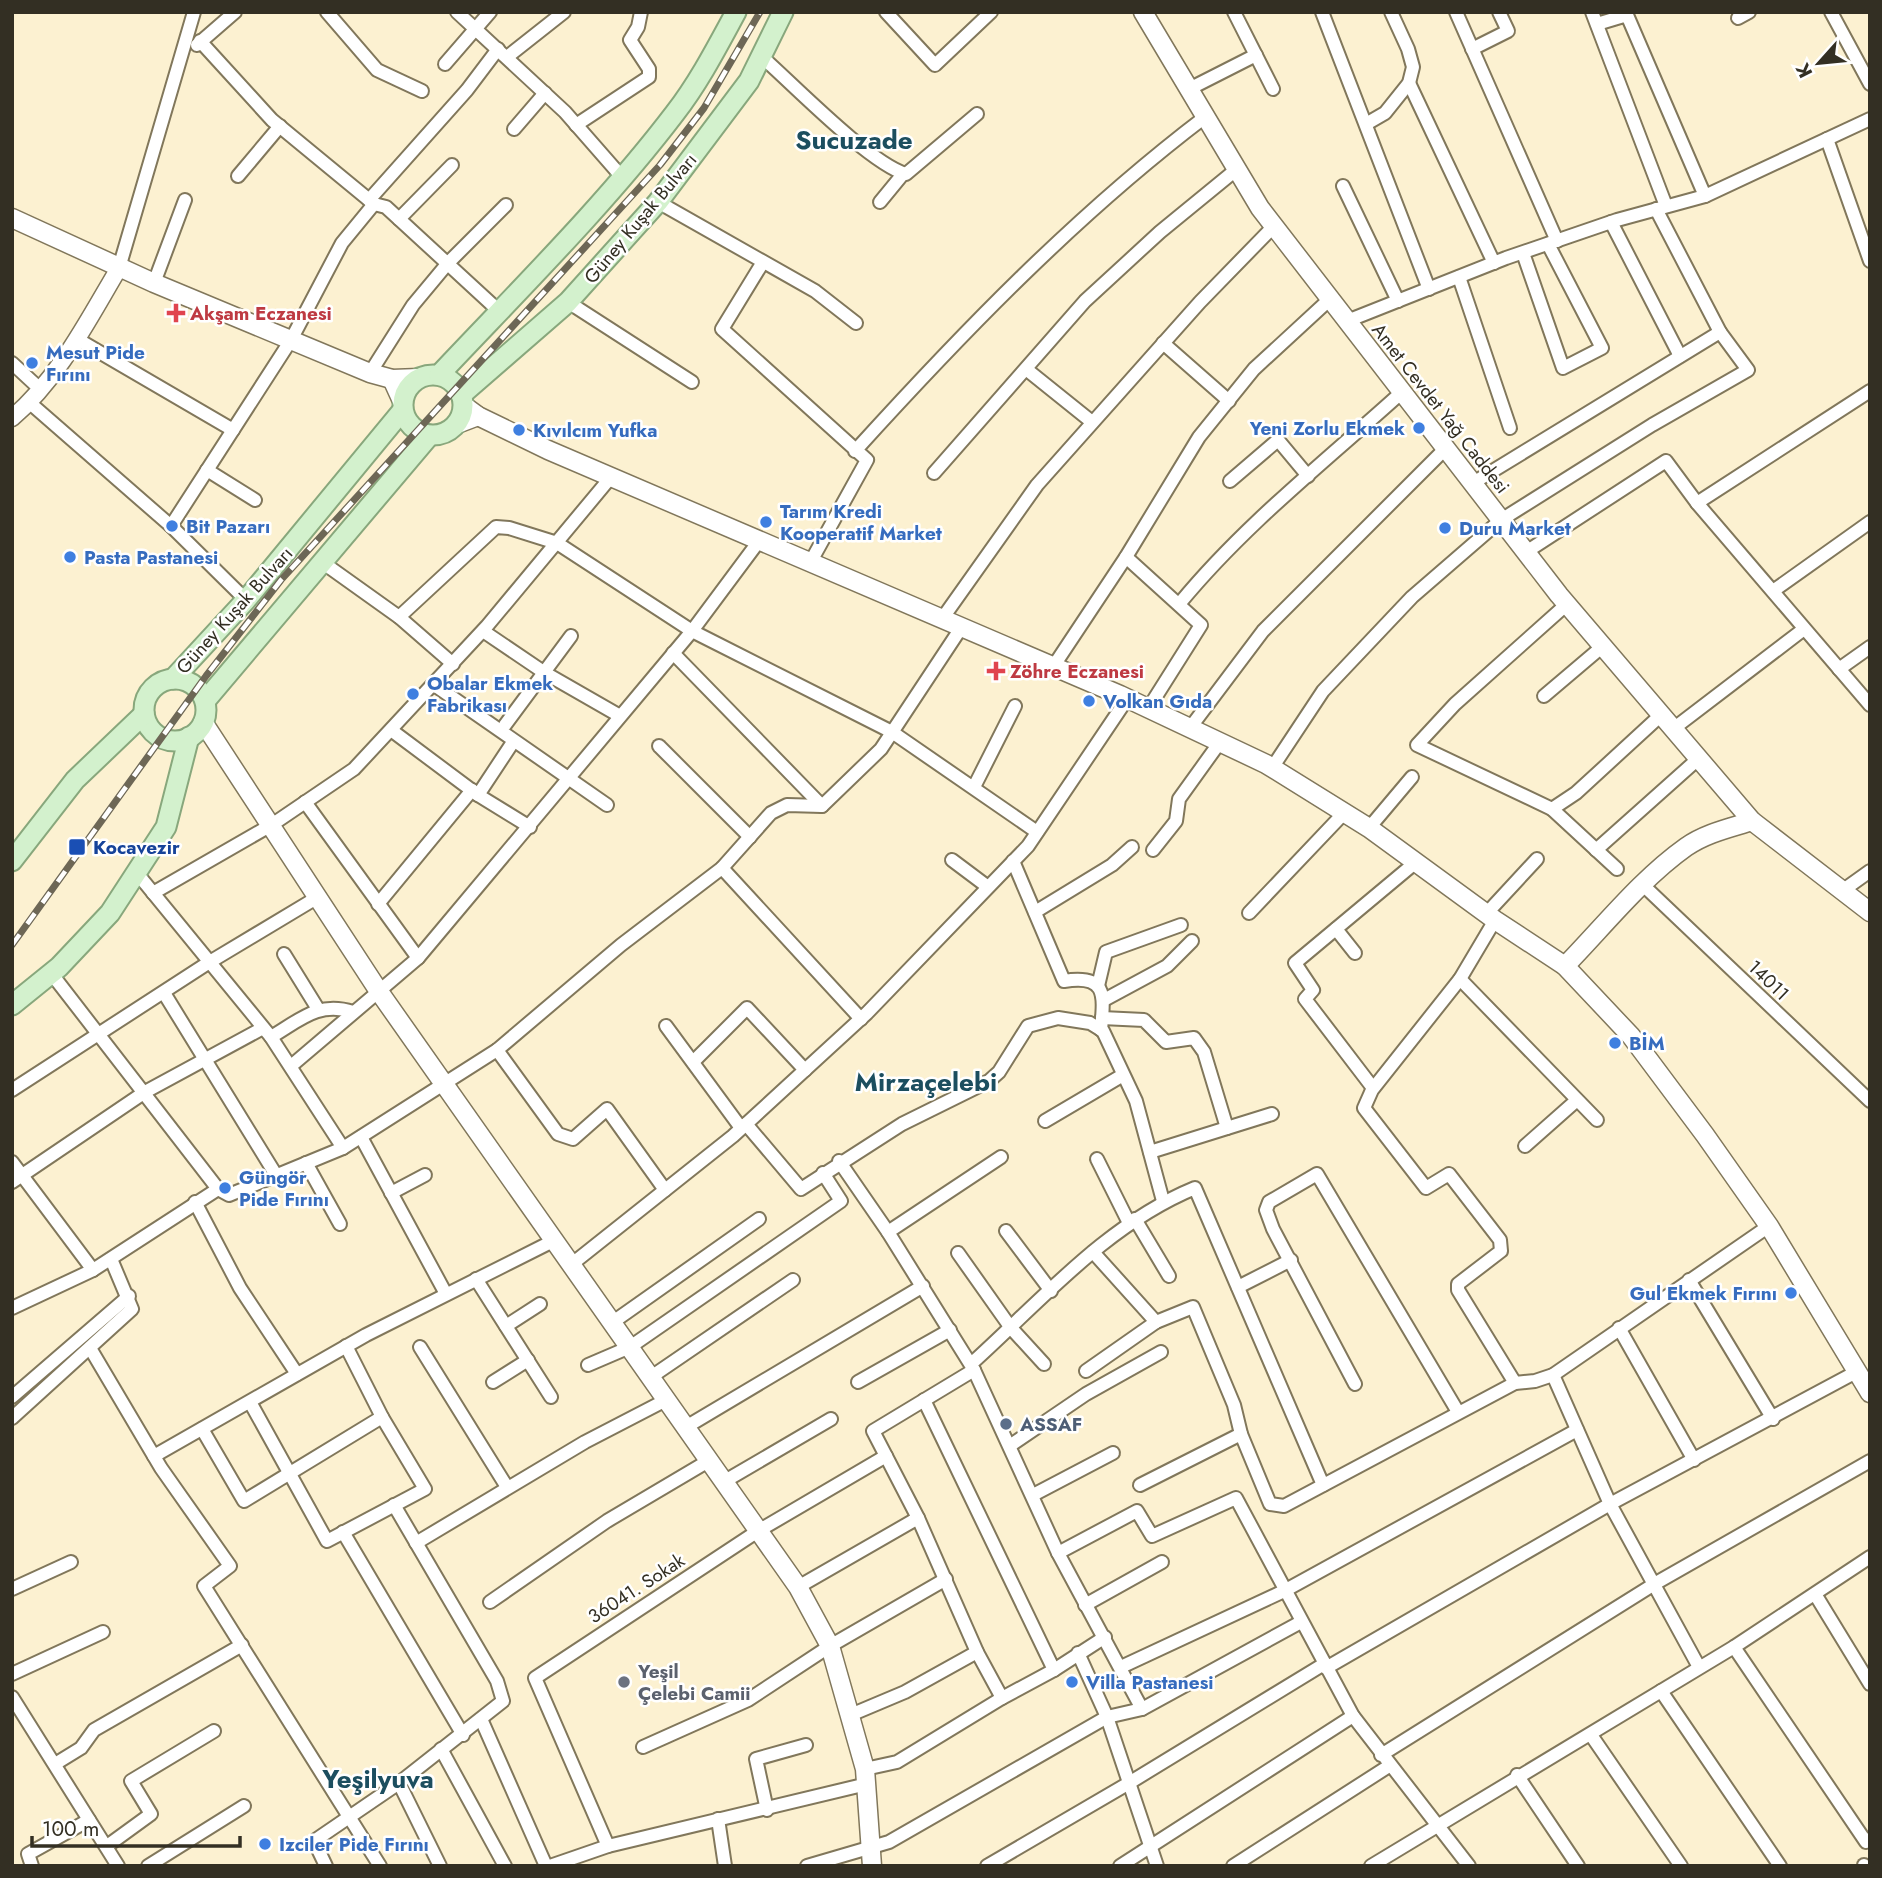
<svg xmlns="http://www.w3.org/2000/svg" width="1882" height="1878" font-family="Jost,sans-serif">
<rect width="100%" height="100%" fill="#fcf1d1"/>
<g fill="none" stroke-linecap="round" stroke-linejoin="round">
<!-- minor casing -->
<g stroke="#81775b" stroke-width="16">
<g id="minor">
<path d="M327 12 377 70 422 91"/>
<path d="M457 12 565 112 621 176"/>
<path d="M886 12 935 65 991 12"/>
<path d="M1234 12 1273 89"/>
<path d="M1322 12 1429 289"/>
<path d="M1456 12 1557 241"/>
<path d="M1592 12 1666 206"/>
<path d="M1831 12 1870 84"/>
<path d="M1738 18 1749 12"/>
<path d="M1597 24 1627 15 1705 196"/>
<path d="M200 41 272 120 374 204 386 207 499 311"/>
<path d="M197 45 235 12"/>
<path d="M1472 49 1508 31 1499 12"/>
<path d="M761 56C793 84 869 163 906 174L977 114"/>
<path d="M507 57 564 12"/>
<path d="M445 64 490 12"/>
<path d="M1409 83 1494 263"/>
<path d="M1189 89 1256 55"/>
<path d="M1366 124 1385 113 1409 83 1413 67 1408 49 1391 12"/>
<path d="M576 125 649 77V69L630 40 638 27 641 12"/>
<path d="M514 129 545 93"/>
<path d="M1827 139 1870 261"/>
<path d="M238 176 280 126"/>
<path d="M1343 186 1398 301"/>
<path d="M369 200 467 90 498 49"/>
<path d="M658 202 815 291 856 323"/>
<path d="M880 202 903 174"/>
<path d="M399 219 452 165"/>
<path d="M1611 222 1680 356"/>
<path d="M1523 253 1563 368 1602 348 1548 244"/>
<path d="M763 262 722 329 867 460 810 563"/>
<path d="M119 268 194 12"/>
<path d="M1459 277 1510 428"/>
<path d="M154 283 185 200"/>
<path d="M568 302 692 382"/>
<path d="M1347 321 1506 258 1617 220 1705 196 1870 119"/>
<path d="M77 339 233 430"/>
<path d="M1163 343 1229 401"/>
<path d="M12 363 40 389"/>
<path d="M1026 369 1092 422"/>
<path d="M370 373 413 305 448 263 506 205"/>
<path d="M30 403 171 526 246 600"/>
<path d="M855 451C964 331 1076 215 1205 117"/>
<path d="M207 470 255 500"/>
<path d="M934 473 1085 301 1160 232 1237 169"/>
<path d="M1230 481 1278 440 1308 476"/>
<path d="M1473 483 1720 332"/>
<path d="M1697 503 1870 391"/>
<path d="M171 526 291 340 342 243 374 204"/>
<path d="M1526 552 1666 461 1697 503 1870 705"/>
<path d="M1126 557 1201 625 1148 709"/>
<path d="M322 562 399 617 453 664"/>
<path d="M1773 591 1870 522"/>
<path d="M1180 603C1245 524 1327 460 1402 392"/>
<path d="M1567 604 1455 704 1417 745 1552 809 1576 793 1661 715"/>
<path d="M399 617 496 527 509 528 557 543 692 631 892 732 1037 832"/>
<path d="M942 619 1037 485 1200 302 1274 226"/>
<path d="M483 631 545 673 620 716"/>
<path d="M673 653 822 806"/>
<path d="M1053 667 1126 557 1199 437 1254 369 1330 299"/>
<path d="M1839 669 1870 647"/>
<path d="M433 684 607 805"/>
<path d="M1544 696 1603 646"/>
<path d="M505 725 571 636"/>
<path d="M1190 728 1263 631 1446 448"/>
<path d="M1673 729 1804 629"/>
<path d="M391 730 478 795 513 742"/>
<path d="M659 746 750 837"/>
<path d="M1272 768 1323 691 1412 597 1501 520 1652 425 1748 370 1720 332 1656 209"/>
<path d="M974 787 1015 706"/>
<path d="M478 795 530 827"/>
<path d="M305 802 418 958"/>
<path d="M1552 809 1617 869"/>
<path d="M1369 828 1412 777"/>
<path d="M1153 850 1176 821 1179 799 1220 742"/>
<path d="M1596 850 1698 759"/>
<path d="M952 860 988 887"/>
<path d="M1013 861 1064 981C1108 974 1104 996 1101 1030"/>
<path d="M722 868 861 1019"/>
<path d="M136 872 271 1037 343 1148"/>
<path d="M1643 885 1870 1101"/>
<path d="M1842 891 1870 871"/>
<path d="M153 893 273 824 354 769 487 626 611 477"/>
<path d="M378 904 472 790"/>
<path d="M1035 912 1112 865 1132 847"/>
<path d="M1249 913 1344 813"/>
<path d="M1487 913 1537 859"/>
<path d="M1495 920 1460 979 1372 1090 1364 1108 1426 1188 1449 1174 1500 1240 1501 1251 1458 1284V1290L1515 1383"/>
<path d="M1336 929 1355 953"/>
<path d="M284 954 318 1009"/>
<path d="M51 973 218 1189"/>
<path d="M1460 979 1597 1120"/>
<path d="M1098 986 1106 952 1181 925"/>
<path d="M164 993 276 1175"/>
<path d="M1104 1000 1167 966 1192 941"/>
<path d="M1102 1018 1144 1020 1166 1042 1194 1038 1204 1052 1227 1128"/>
<path d="M666 1026 741 1128"/>
<path d="M271 1037C300 1020 318 1001 353 1012"/>
<path d="M497 1050 558 1134 573 1139 607 1109 665 1190"/>
<path d="M693 1062 747 1008 805 1070"/>
<path d="M291 1066 418 958 692 631 759 541"/>
<path d="M1373 1088 1305 999 1313 990 1295 963 1416 862"/>
<path d="M12 1090 208 963 318 897"/>
<path d="M1045 1121 1123 1075"/>
<path d="M746 1124 801 1189 902 1124 989 1081 999 1072 1028 1026 1058 1018 1090 1023 1103 1031 1136 1101 1163 1201"/>
<path d="M361 1137 446 1294"/>
<path d="M1525 1146 1577 1100"/>
<path d="M1150 1152 1272 1114"/>
<path d="M1001 1157 888 1232 974 1370 1058 1553 1142 1709"/>
<path d="M1097 1159 1129 1223"/>
<path d="M839 1161 888 1232"/>
<path d="M12 1162 93 1270"/>
<path d="M306 1163 340 1224"/>
<path d="M12 1182 145 1092 263 1028"/>
<path d="M391 1193 425 1175"/>
<path d="M195 1202 240 1288 297 1374"/>
<path d="M1135 1219 1169 1276"/>
<path d="M1006 1231 1051 1291"/>
<path d="M1093 1252 1156 1322"/>
<path d="M958 1253 1011 1328 1044 1364"/>
<path d="M572 1264 733 1136 867 1013 1028 846 1127 699"/>
<path d="M476 1279 551 1397"/>
<path d="M1689 1280 1773 1419"/>
<path d="M1238 1287 1291 1260"/>
<path d="M12 1308 93 1270 218 1189 229 1195 343 1148 497 1050 621 945 722 868 771 813 787 805 822 806 881 749 961 628"/>
<path d="M613 1322 759 1219"/>
<path d="M506 1326 540 1304"/>
<path d="M1619 1328 1694 1460"/>
<path d="M420 1347 507 1487"/>
<path d="M90 1348 161 1468 230 1566 204 1586 380 1866"/>
<path d="M971 1364C1041 1301 1107 1224 1195 1188L1323 1485"/>
<path d="M588 1365 630 1347 841 1201 823 1173"/>
<path d="M974 1370 873 1431 918 1518 977 1652 1002 1698"/>
<path d="M1086 1371 1156 1322 1193 1307 1234 1405 1241 1434 1270 1504 1284 1506 1515 1383 1535 1381 1553 1375 1769 1226"/>
<path d="M1553 1375 1610 1504 1699 1667"/>
<path d="M651 1377 793 1280"/>
<path d="M493 1382 528 1360"/>
<path d="M858 1382 950 1330"/>
<path d="M1355 1384 1273 1229 1266 1210 1269 1202 1317 1174 1458 1412"/>
<path d="M12 1397 129 1296"/>
<path d="M924 1400 1054 1670"/>
<path d="M250 1402 327 1541 425 1489 382 1417"/>
<path d="M12 1418 132 1309 111 1259"/>
<path d="M686 1427 923 1286"/>
<path d="M202 1429 244 1501 382 1417 346 1346"/>
<path d="M1011 1445 1086 1394 1161 1352"/>
<path d="M154 1456 366 1335 555 1240"/>
<path d="M725 1481 831 1419"/>
<path d="M1140 1485 1241 1434"/>
<path d="M1033 1495 1113 1453"/>
<path d="M343 1532 463 1735"/>
<path d="M416 1543 585 1442 668 1399"/>
<path d="M1058 1553 1137 1511 1152 1536 1236 1498 1353 1716 1469 1866"/>
<path d="M798 1587 918 1518"/>
<path d="M12 1589 71 1562"/>
<path d="M1815 1594 1870 1684"/>
<path d="M490 1602 607 1521 710 1460"/>
<path d="M1085 1605 1162 1562"/>
<path d="M1734 1647 1866 1842 1870 1839"/>
<path d="M1078 1653 1107 1717 1157 1866"/>
<path d="M1121 1667 1284 1591 1577 1430"/>
<path d="M1326 1668 1610 1504 1858 1371"/>
<path d="M12 1674 103 1632"/>
<path d="M1661 1691 1780 1866"/>
<path d="M12 1697 118 1866"/>
<path d="M848 1716 905 1692 977 1652"/>
<path d="M481 1719 546 1866"/>
<path d="M1591 1735 1681 1866"/>
<path d="M643 1747 748 1700 830 1646 946 1579"/>
<path d="M441 1749 505 1866"/>
<path d="M1381 1755 1656 1583 1870 1461"/>
<path d="M55 1764 81 1748 94 1730 242 1645"/>
<path d="M865 1769 897 1762 1002 1698 1054 1670 1105 1637"/>
<path d="M1517 1775 1578 1866"/>
<path d="M399 1783 440 1866"/>
<path d="M767 1810 756 1759 806 1745"/>
<path d="M718 1819 725 1866"/>
<path d="M107 1846 151 1814 131 1781 214 1731"/>
<path d="M608 1846 535 1678 758 1531 886 1456"/>
<path d="M1864 1865V1866"/>
<path d="M32 1866 28 1854 89 1820"/>
<path d="M148 1866 244 1806"/>
<path d="M326 1866 314 1841 399 1783 503 1701 497 1681 394 1505"/>
<path d="M550 1866 608 1846 867 1784"/>
<path d="M807 1866 889 1842 1107 1717 1142 1709 1301 1622"/>
<path d="M987 1866 1129 1783 1324 1664"/>
<path d="M1120 1866 1353 1716"/>
<path d="M1233 1866 1389 1766"/>
<path d="M1371 1866 1734 1647 1870 1557"/>
</g>
</g>
<!-- tertiary casing -->
<g stroke="#81775b" stroke-width="19">
<path id="tertiary" d="M12 418C59 378 88 320 119 268"/>
</g>
<!-- secondary casing -->
<g stroke="#81775b" stroke-width="21">
<g id="secondary">
<path d="M1143 12 1260 208 1559 595 1752 821 1870 912"/>
<path d="M12 218 154 283 370 373 392 379 419 378"/>
<path d="M392 379 402 401"/>
<path d="M463 405 478 416 548 450 1120 695 1266 764 1369 828 1495 920 1565 966 1631 1036 1705 1135 1769 1226 1870 1393"/>
<path d="M457 424 478 416"/>
<path d="M203 722 380 993 798 1587 830 1646 865 1769 872 1866"/>
<path d="M1565 966C1604 926 1641 879 1686 847 1706 833 1730 828 1752 821"/>
</g>
</g>
<!-- primary casing -->
<g stroke="#88a77c" stroke-width="23">
<g id="primary">
<circle cx="433" cy="405" r="30"/>
<path d="M439 375C518 291 605 205 675 113 699 82 717 47 736 12"/>
<path d="M461 395 568 302 658 202 749 81 783 12"/>
<path d="M173 679 246 600 402 411"/>
<circle cx="175" cy="710" r="31"/>
<path d="M205 701 429 436"/>
<path d="M12 861 75 780 144 714"/>
<path d="M12 1005 59 967 110 913 166 827 189 737"/>
</g>
</g>
<!-- minor -->
<use href="#minor" stroke="#fff" stroke-width="12"/>
<!-- tertiary -->
<use href="#tertiary" stroke="#fff" stroke-width="16"/>
<!-- secondary -->
<use href="#secondary" stroke="#fff" stroke-width="18"/>
<!-- primary -->
<use href="#primary" stroke="#d3f1cd" stroke-width="19"/>
<!-- rail casing -->
<g stroke="#6d6756" stroke-width="7">
<path id="rail" d="M12 945 206 676 281 580 660 165 704 108 760 12"/>
</g>
<!-- rail -->
<use href="#rail" stroke="#fff" stroke-width="4.5" stroke-dasharray="13" stroke-linecap="butt"/>
</g>
<!-- markers -->
<g fill="#e0444e" stroke="#fff" stroke-width="2.5">
<path d="M172.5 302.5h7v7h7v7h-7v7h-7v-7h-7v-7h7z"/>
<path d="M992.5 660.5h7v7h7v7h-7v7h-7v-7h-7v-7h7z"/>
</g>
<g fill="#3f7fe0" stroke="#fff" stroke-width="2.5">
<circle cx="32" cy="363" r="7"/>
<circle cx="1419" cy="428" r="7"/>
<circle cx="519" cy="430" r="7"/>
<circle cx="766" cy="522" r="7"/>
<circle cx="172" cy="526" r="7"/>
<circle cx="1445" cy="528" r="7"/>
<circle cx="70" cy="557" r="7"/>
<circle cx="413" cy="694" r="7"/>
<circle cx="1089" cy="701" r="7"/>
<circle cx="1615" cy="1043" r="7"/>
<circle cx="225" cy="1188" r="7"/>
<circle cx="1791" cy="1293" r="7"/>
<circle cx="1072" cy="1682" r="7"/>
<circle cx="265" cy="1844" r="7"/>
</g>
<rect fill="#1a4fb4" stroke="#fff" stroke-width="2.5" x="68" y="838" width="18" height="18" rx="3.5"/>
<circle fill="#5c6f8a" stroke="#fff" stroke-width="2.5" cx="1006" cy="1424" r="7"/>
<circle fill="#6b7280" stroke="#fff" stroke-width="2.5" cx="624" cy="1682" r="7"/>
<g text-anchor="middle" stroke-width="5" stroke-linejoin="round" paint-order="stroke">
<!-- street labels -->
<g font-size="19" fill="#332f23" stroke="#fff">
<text transform="translate(640 218) rotate(-50)" y="7">Güney Kuşak Bulvarı</text>
<text transform="translate(1441 408) rotate(52)" y="7">Amet Cevdet Yağ Caddesi</text>
<text transform="translate(234 610) rotate(-48)" y="7">Güney Kuşak Bulvarı</text>
<text transform="translate(1769 980) rotate(44)" y="7">14011</text>
<text transform="translate(636 1588) rotate(-33)" y="7">36041. Sokak</text>
</g>
<!-- health labels -->
<g font-size="19" font-weight="bold" fill="#be3a42" stroke="#fff" text-anchor="start">
<text x="190" y="320">Akşam Eczanesi</text>
<text x="1010" y="678">Zöhre Eczanesi</text>
</g>
<!-- shop labels -->
<g font-size="19" font-weight="bold" fill="#366cbe" stroke="#fff" text-anchor="start">
<text x="46" y="359">Mesut Pide<tspan x="46" dy="22">Fırını</tspan></text>
<text x="1405" y="435" text-anchor="end">Yeni Zorlu Ekmek</text>
<text x="533" y="437">Kıvılcım Yufka</text>
<text x="780" y="518">Tarım Kredi<tspan x="780" dy="22">Kooperatif Market</tspan></text>
<text x="186" y="533">Bit Pazarı</text>
<text x="1459" y="535">Duru Market</text>
<text x="84" y="564">Pasta Pastanesi</text>
<text x="427" y="690">Obalar Ekmek<tspan x="427" dy="22">Fabrikası</tspan></text>
<text x="1103" y="708">Volkan Gıda</text>
<text x="1629" y="1050">BİM</text>
<text x="239" y="1184">Güngör<tspan x="239" dy="22">Pide Fırını</tspan></text>
<text x="1777" y="1300" text-anchor="end">Gul Ekmek Fırını</text>
<text x="1086" y="1689">Villa Pastanesi</text>
<text x="279" y="1851">Izciler Pide Fırını</text>
</g>
<!-- transit labels -->
<g font-size="19" font-weight="bold" fill="#164399" stroke="#fff" text-anchor="start">
<text x="93" y="854">Kocavezir</text>
</g>
<!-- service labels -->
<g font-size="19" font-weight="bold" fill="#4e5e75" stroke="#fff" text-anchor="start">
<text x="1020" y="1431">ASSAF</text>
</g>
<!-- worship labels -->
<g font-size="19" font-weight="bold" fill="#5b616d" stroke="#fff" text-anchor="start">
<text x="638" y="1678">Yeşil<tspan x="638" dy="22">Çelebi Camii</tspan></text>
</g>
<!-- district labels -->
<g font-size="26" font-weight="bold" fill="#1c4e5f" stroke="#fff">
<text x="854" y="149">Sucuzade</text>
<text x="926" y="1091">Mirzaçelebi</text>
<text x="378" y="1788">Yeşilyuva</text>
</g>
</g>
<!-- border -->
<rect width="1882" height="1878" fill="none" stroke="#332f23" stroke-width="28"/>
<!-- north arrow -->
<g transform="translate(1819 63) rotate(243)" stroke="#ffffff" stroke-width="5" paint-order="stroke">
<path d="M0-5L12 26L0 18L-12 26Z" fill="#332f23"/>
<text y="-10" font-size="19" font-weight="bold" text-anchor="middle" fill="#332f23">K</text>
</g>
<!-- scale -->
<path d="M32 1836v10h208v-10" fill="none" stroke="#332f23" stroke-width="3.5"/>
<text x="42" y="1836" font-size="21" fill="#332f23" stroke="#ffffff" stroke-width="5" paint-order="stroke">100 m</text>
</svg>
